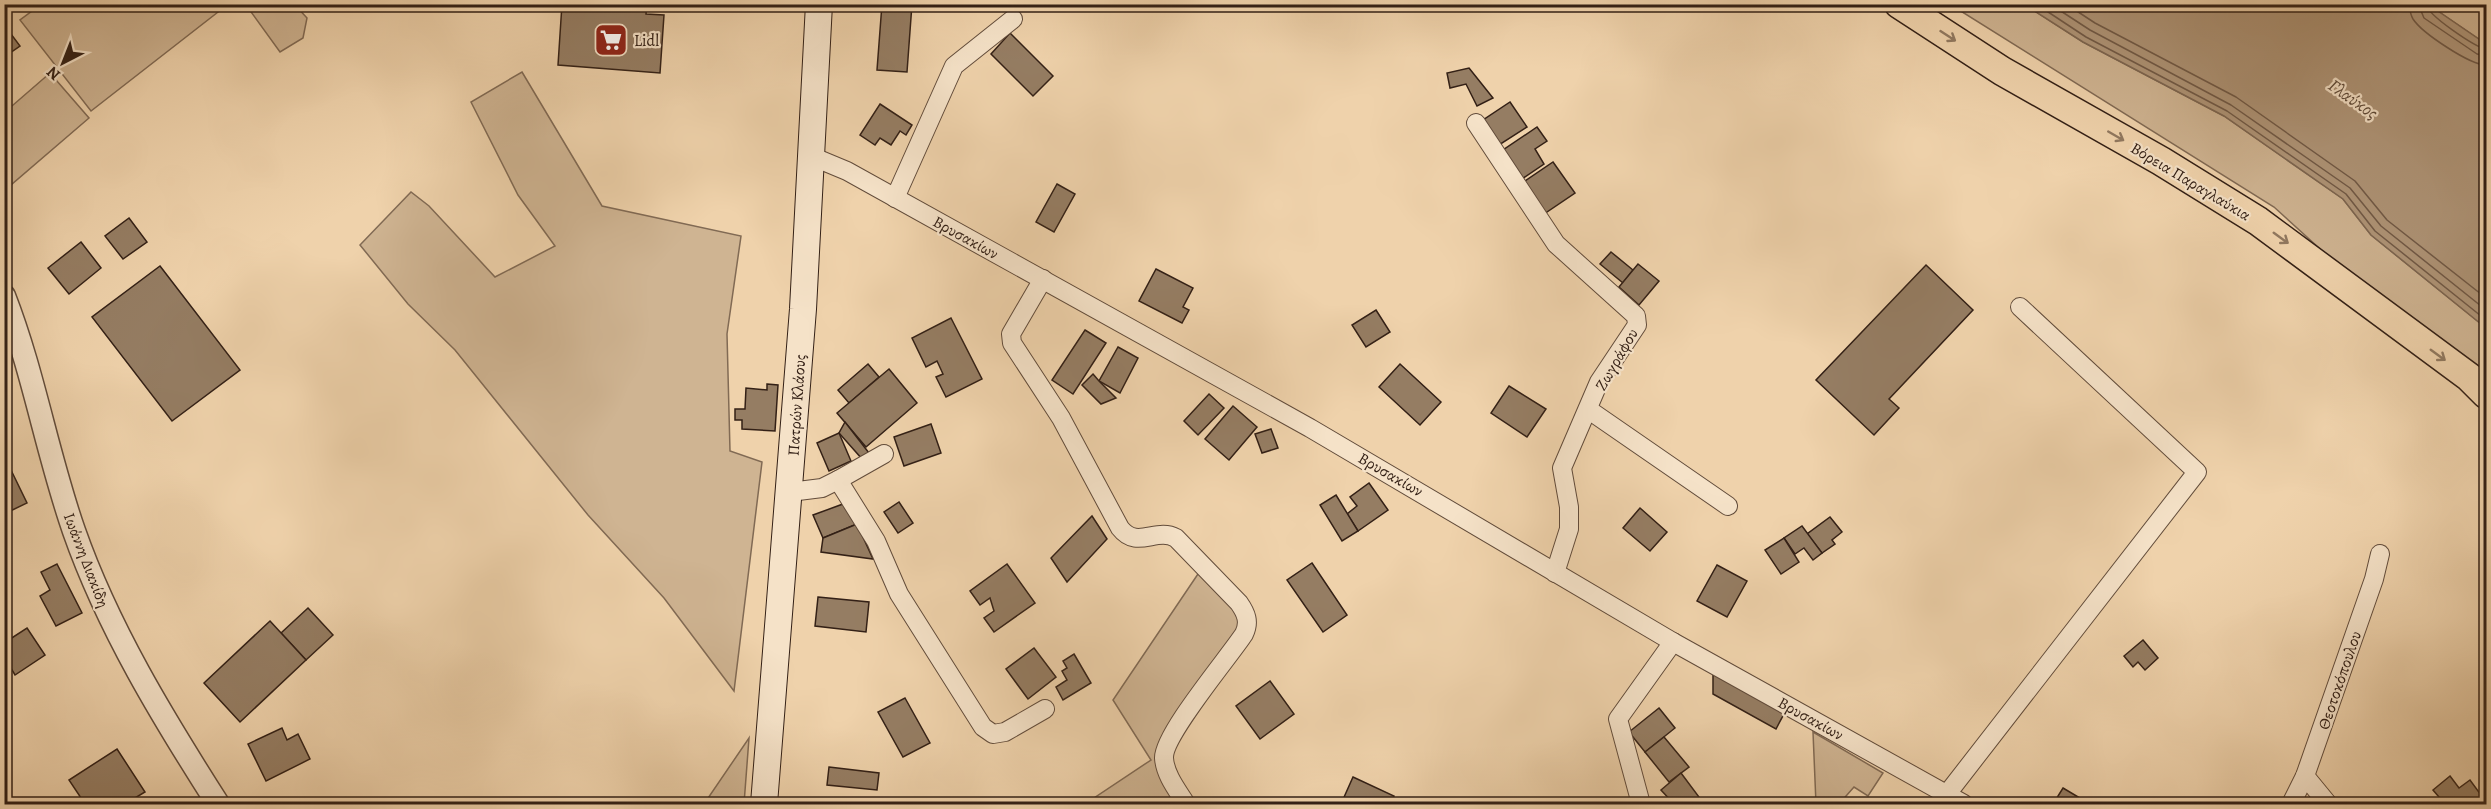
<svg xmlns="http://www.w3.org/2000/svg" width="2491" height="809" font-family="Alegreya,serif">
<rect width="100%" height="100%" fill="#efd2ab"/>
<filter id="stains"><feTurbulence type="fractalNoise" baseFrequency=".00333" numOctaves="4"/><feColorMatrix values="0 0 0 0 .2 0 0 0 0 .09 0 0 0 0 .02 0 0 0 .5 -.17"/></filter>
<radialGradient id="worn" r=".72"><stop offset=".6" stop-color="#630" stop-opacity="0"/><stop offset="1" stop-color="#630" stop-opacity=".3"/></radialGradient>
<!-- green -->
<g fill="#cfb492" stroke="#816a54" stroke-width="1.5">
<path d="M40 5V4L227 5 91 111 20 20Z"/>
<path d="M246 5H295L307 18 303 38 280 52Z"/>
<path d="M1951 5H2025L2083 42 2224 116 2343 199 2371 235 2486 328V400L2274 207Z"/>
<path d="M2429 5H2486V44Z"/>
<path d="M522 72 602 206 741 236 727 334 730 451 762 462 734 691 664 598 588 515 455 350 408 304 360 245 411 192 429 206 495 277 555 246 518 195 471 102Z"/>
<path d="M50 73 89 118 5 190V112Z"/>
<path d="M1200 571 1244 618 1159 758 1180 804H1085L1151 760 1113 700Z"/>
<path d="M1813 732 1883 773 1868 796 1854 787 1839 804H1816Z"/>
<path d="M749 738 744 804H704Z"/>
</g>
<!-- water -->
<path fill="#af9578" stroke="#7d6651" stroke-width="1.5" d="M2025 5H2429L2486 44V328L2371 235 2343 199 2224 116 2083 42Z"/>
<g fill="none" stroke-linecap="round" stroke-linejoin="round">
<!-- shore -->
<g stroke="#715a47" stroke-width="1.5">
<path d="M2036 4 2086 37 2227 111 2346 194 2375 231 2486 320"/>
<path d="M2050 4 2090 30 2231 105 2350 188 2381 226 2486 310"/>
<path d="M2066 4 2095 23 2236 97 2355 181 2387 220 2486 298"/>
<path d="M2409 4C2410 10 2410 14 2413 19 2422 33 2470 65 2486 65"/>
<path d="M2418 4 2424 18 2477 54 2486 56"/>
<path d="M2426 4C2427 15 2475 47 2486 49"/>
</g>
</g>
<!-- building -->
<g fill="#957d63" stroke="#332016" stroke-width="1.5">
<path d="M562 4H647L646 14 664 15 660 73 558 65Z"/>
<path d="M882 4H912L907 72 877 70Z"/>
<path d="M8 30 20 46 4 57V32Z"/>
<path d="M1010 33 1053 76 1033 96 991 54Z"/>
<path d="M1469 68 1493 98 1477 106 1466 84 1450 88 1447 73Z"/>
<path d="M1510 102 1527 127 1499 145 1483 120Z"/>
<path d="M880 104 912 125 906 135 900 131 891 145 880 138 875 145 860 135Z"/>
<path d="M1537 127 1547 141 1535 149 1544 164 1519 181 1500 152Z"/>
<path d="M1553 162 1575 193 1544 214 1522 183Z"/>
<path d="M1057 184 1075 194 1054 232 1036 222Z"/>
<path d="M129 218 147 242 123 259 105 236Z"/>
<path d="M81 242 101 268 69 294 48 268Z"/>
<path d="M1611 252 1633 270 1623 283 1600 264Z"/>
<path d="M1638 264 1659 281 1639 305 1619 287Z"/>
<path d="M1926 265 1973 310 1889 399 1899 408 1874 435 1816 380Z"/>
<path d="M160 266 240 370 172 421 92 317Z"/>
<path d="M1156 269 1193 288 1183 307 1189 310 1182 323 1139 301Z"/>
<path d="M1376 310 1390 332 1366 347 1352 325Z"/>
<path d="M951 318 982 379 946 397 936 377 943 374 937 361 926 367 912 338Z"/>
<path d="M1085 330 1106 343 1073 394 1052 380Z"/>
<path d="M1118 347 1138 358 1120 393 1099 381Z"/>
<path d="M868 364 879 377 849 403 838 390Z"/>
<path d="M1400 364 1441 402 1420 425 1379 387Z"/>
<path d="M889 369 917 403 866 447 837 413Z"/>
<path d="M1093 374 1099 381 1116 398 1101 404 1082 385Z"/>
<path d="M767 384 778 385 775 431 742 429V420H735V409H745L746 388 767 390Z"/>
<path d="M1509 386 1546 409 1527 437 1491 413Z"/>
<path d="M1209 394 1224 408 1198 435 1184 421Z"/>
<path d="M1233 406 1257 427 1229 460 1205 439Z"/>
<path d="M845 422 869 453 863 460 839 433Z"/>
<path d="M931 424 941 453 904 466 894 437Z"/>
<path d="M1271 429 1278 448 1262 453 1255 434Z"/>
<path d="M839 433 851 461 829 471 817 443Z"/>
<path d="M10 468 27 503 4 514V471Z"/>
<path d="M1369 483 1388 510 1358 531 1347 514 1357 506 1350 497Z"/>
<path d="M1336 495 1358 531 1342 541 1320 505Z"/>
<path d="M899 502 913 523 898 533 884 512Z"/>
<path d="M843 504 857 524 823 538 813 515Z"/>
<path d="M1640 508 1667 532 1650 551 1623 528Z"/>
<path d="M1092 516 1107 539 1067 582 1051 558Z"/>
<path d="M1830 517 1842 532 1832 540 1835 544 1822 553 1807 534Z"/>
<path d="M857 524 873 559 821 552 823 538Z"/>
<path d="M1802 526 1822 553 1813 560 1804 548 1795 554 1784 538Z"/>
<path d="M1784 538 1799 562 1781 574 1765 550Z"/>
<path d="M1312 563 1347 615 1323 632 1287 580Z"/>
<path d="M57 564 82 613 56 626 40 596 50 590 41 572Z"/>
<path d="M1007 564 1035 603 994 632 984 618 994 611 990 598 980 605 970 591Z"/>
<path d="M1717 565 1747 581 1727 617 1697 601Z"/>
<path d="M818 597 869 602 866 632 815 626Z"/>
<path d="M308 608 333 635 306 660 281 633Z"/>
<path d="M270 621 306 660 240 722 204 683Z"/>
<path d="M27 628 45 655 15 675 8 663 4 665V643Z"/>
<path d="M2143 640 2158 658 2145 670 2138 662 2133 667 2124 656Z"/>
<path d="M1034 648 1056 677 1028 699 1006 669Z"/>
<path d="M1074 654 1091 683 1063 700 1056 687 1067 680 1062 671 1067 668 1063 661Z"/>
<path d="M1713 672 1785 712 1776 729 1713 694Z"/>
<path d="M1270 681 1294 714 1260 739 1236 706Z"/>
<path d="M905 698 930 743 903 757 878 712Z"/>
<path d="M1659 708 1675 728 1645 752 1629 732Z"/>
<path d="M282 728 287 740 298 734 310 759 266 781 248 744Z"/>
<path d="M1664 737 1689 767 1669 782 1645 752Z"/>
<path d="M117 749 145 792 125 804H85L69 780Z"/>
<path d="M829 767 879 773 877 790 827 785Z"/>
<path d="M1681 773 1699 797 1690 804H1674L1661 790Z"/>
<path d="M2450 776 2459 788 2470 780 2484 799 2477 804H2445L2433 790Z"/>
<path d="M1353 777 1394 796 1390 804H1341Z"/>
<path d="M2063 788 2090 804H2053Z"/>
</g>
<g fill="none" stroke-linecap="round" stroke-linejoin="round">
<!-- minor casing -->
<g stroke="#624c3b" stroke-width="20">
<g id="minor">
<path d="M1476 123 1556 244 1636 316 1637 325 1599 382 1562 468 1569 507V529L1555 573"/>
<path d="M811 156 847 171 1310 428 1673 642 1964 804"/>
<path d="M895 198 954 66 1013 19"/>
<path d="M1043 279 1011 334 1012 343 1061 418 1120 528C1137 550 1156 527 1176 538L1239 603C1246 613 1250 622 1244 634 1229 657 1163 735 1164 758 1165 775 1178 791 1186 804"/>
<path d="M1589 410 1728 506"/>
<path d="M838 480 884 454"/>
<path d="M790 492 822 488 838 480 876 541 899 594 983 727 993 734 1005 732 1045 709"/>
<path d="M2305 776 2328 804"/>
<path d="M1947 794 2197 472 2020 307"/>
<path d="M1641 804 1618 719 1673 642"/>
<path d="M2291 804 2305 776 2374 579 2380 554"/>
</g>
</g>
<!-- tertiary casing -->
<g stroke="#624c3b" stroke-width="25">
<path id="tertiary" d="M4 296C34 373 47 454 74 531 108 628 163 718 218 804"/>
</g>
<!-- secondary casing -->
<g stroke="#332016" stroke-width="28">
<path id="secondary" d="M764 804 803 309 819 4"/>
</g>
<!-- primary casing -->
<g stroke="#332016" stroke-width="31">
<path id="primary" d="M1899 4 2002 71 2161 161 2258 221 2469 377 2486 394"/>
</g>
<!-- minor -->
<use href="#minor" stroke="#f5e2c8" stroke-width="18"/>
<!-- tertiary -->
<use href="#tertiary" stroke="#f5e2c8" stroke-width="22"/>
<!-- secondary -->
<use href="#secondary" stroke="#f5e2c8" stroke-width="26"/>
<!-- primary -->
<use href="#primary" stroke="#efd2ab" stroke-width="28"/>
</g>
<!-- one-way arrows -->
<defs><path id="oneway-shaft" d="M-6 0H5M1.5-3L5.5 0L1.5 3" fill="none" stroke-width="1.6" stroke-linecap="round" stroke-linejoin="round" transform="scale(1.5)"/></defs>
<g stroke="#917960">
<use href="#oneway-shaft" transform="translate(1948 36) rotate(33)"/>
<use href="#oneway-shaft" transform="translate(2116 136) rotate(30)"/>
<use href="#oneway-shaft" transform="translate(2281 238) rotate(36)"/>
<use href="#oneway-shaft" transform="translate(2438 355) rotate(36)"/>
</g>
<!-- icons -->
<defs>
<g id="supermarket-square" transform="scale(1.725)"><rect x="-9" y="-9" width="18" height="18" rx="4" fill="#8f2418" stroke="#f5e2c8"/><path d="M-6-5.5h2.5l.6 2H6L4.5 2H-2.5L-4.4-4H-6ZM-1.5 3.2a1.3 1.3 0 1 0 .1 0ZM3 3.2a1.3 1.3 0 1 0 .1 0Z" fill="#fff"/></g>
</defs>
<g fill-rule="evenodd">
<use href="#supermarket-square" x="611" y="40"/>
</g>
<g text-anchor="middle" stroke-width="4.5" stroke-linejoin="round" paint-order="stroke">
<!-- poi labels -->
<g font-size="16" fill="#332016" stroke="#f5e2c8" text-anchor="start">
<text x="634" y="46">Lidl</text>
</g>
<!-- street labels -->
<g font-size="16" fill="#332016" stroke="#f5e2c8">
<text transform="translate(2191 181) rotate(31)" y="6">Βόρεια Παραγλαύκια</text>
<text transform="translate(966 237) rotate(29)" y="6">Βρυσακίων</text>
<text transform="translate(1616 359) rotate(-60)" y="6">Ζωγράφου</text>
<text transform="translate(796 405) rotate(-86)" y="6">Πατρών Κλάους</text>
<text transform="translate(1391 474) rotate(30)" y="6">Βρυσακίων</text>
<text transform="translate(87 560) rotate(69)" y="6">Ιωάννη Διακίδη</text>
<text transform="translate(2339 680) rotate(-71)" y="6">Θεοτοκόπουλου</text>
<text transform="translate(1811 718) rotate(29)" y="6">Βρυσακίων</text>
</g>
<!-- water labels -->
<g font-size="18" font-style="italic" fill="#5e4938" stroke="#f5e2c8">
<text transform="translate(2353 99) rotate(35)" y="6">Γλαύκος</text>
</g>
</g>
<!-- margin -->
<rect width="2491" height="809" fill="none" stroke="#efd2ab" stroke-width="24"/>
<rect x="6" y="6" width="2479" height="797" fill="none" stroke="#332016" stroke-width="3"/>
<rect x="12" y="12" width="2467" height="785" fill="none" stroke="#332016" stroke-width="1.5"/>
<!-- north arrow -->
<g transform="translate(63 63) rotate(222)" stroke="#f5e2c8" stroke-width="4.5" paint-order="stroke">
<path d="M0-4.5L10 22L0 15L-10 22Z" fill="#332016"/>
<text y="-9" font-size="16" font-weight="bold" text-anchor="middle" fill="#332016">N</text>
</g>
<rect width="100%" height="100%" filter="url(#stains)"/>
<rect width="100%" height="100%" fill="url(#worn)"/>
</svg>
